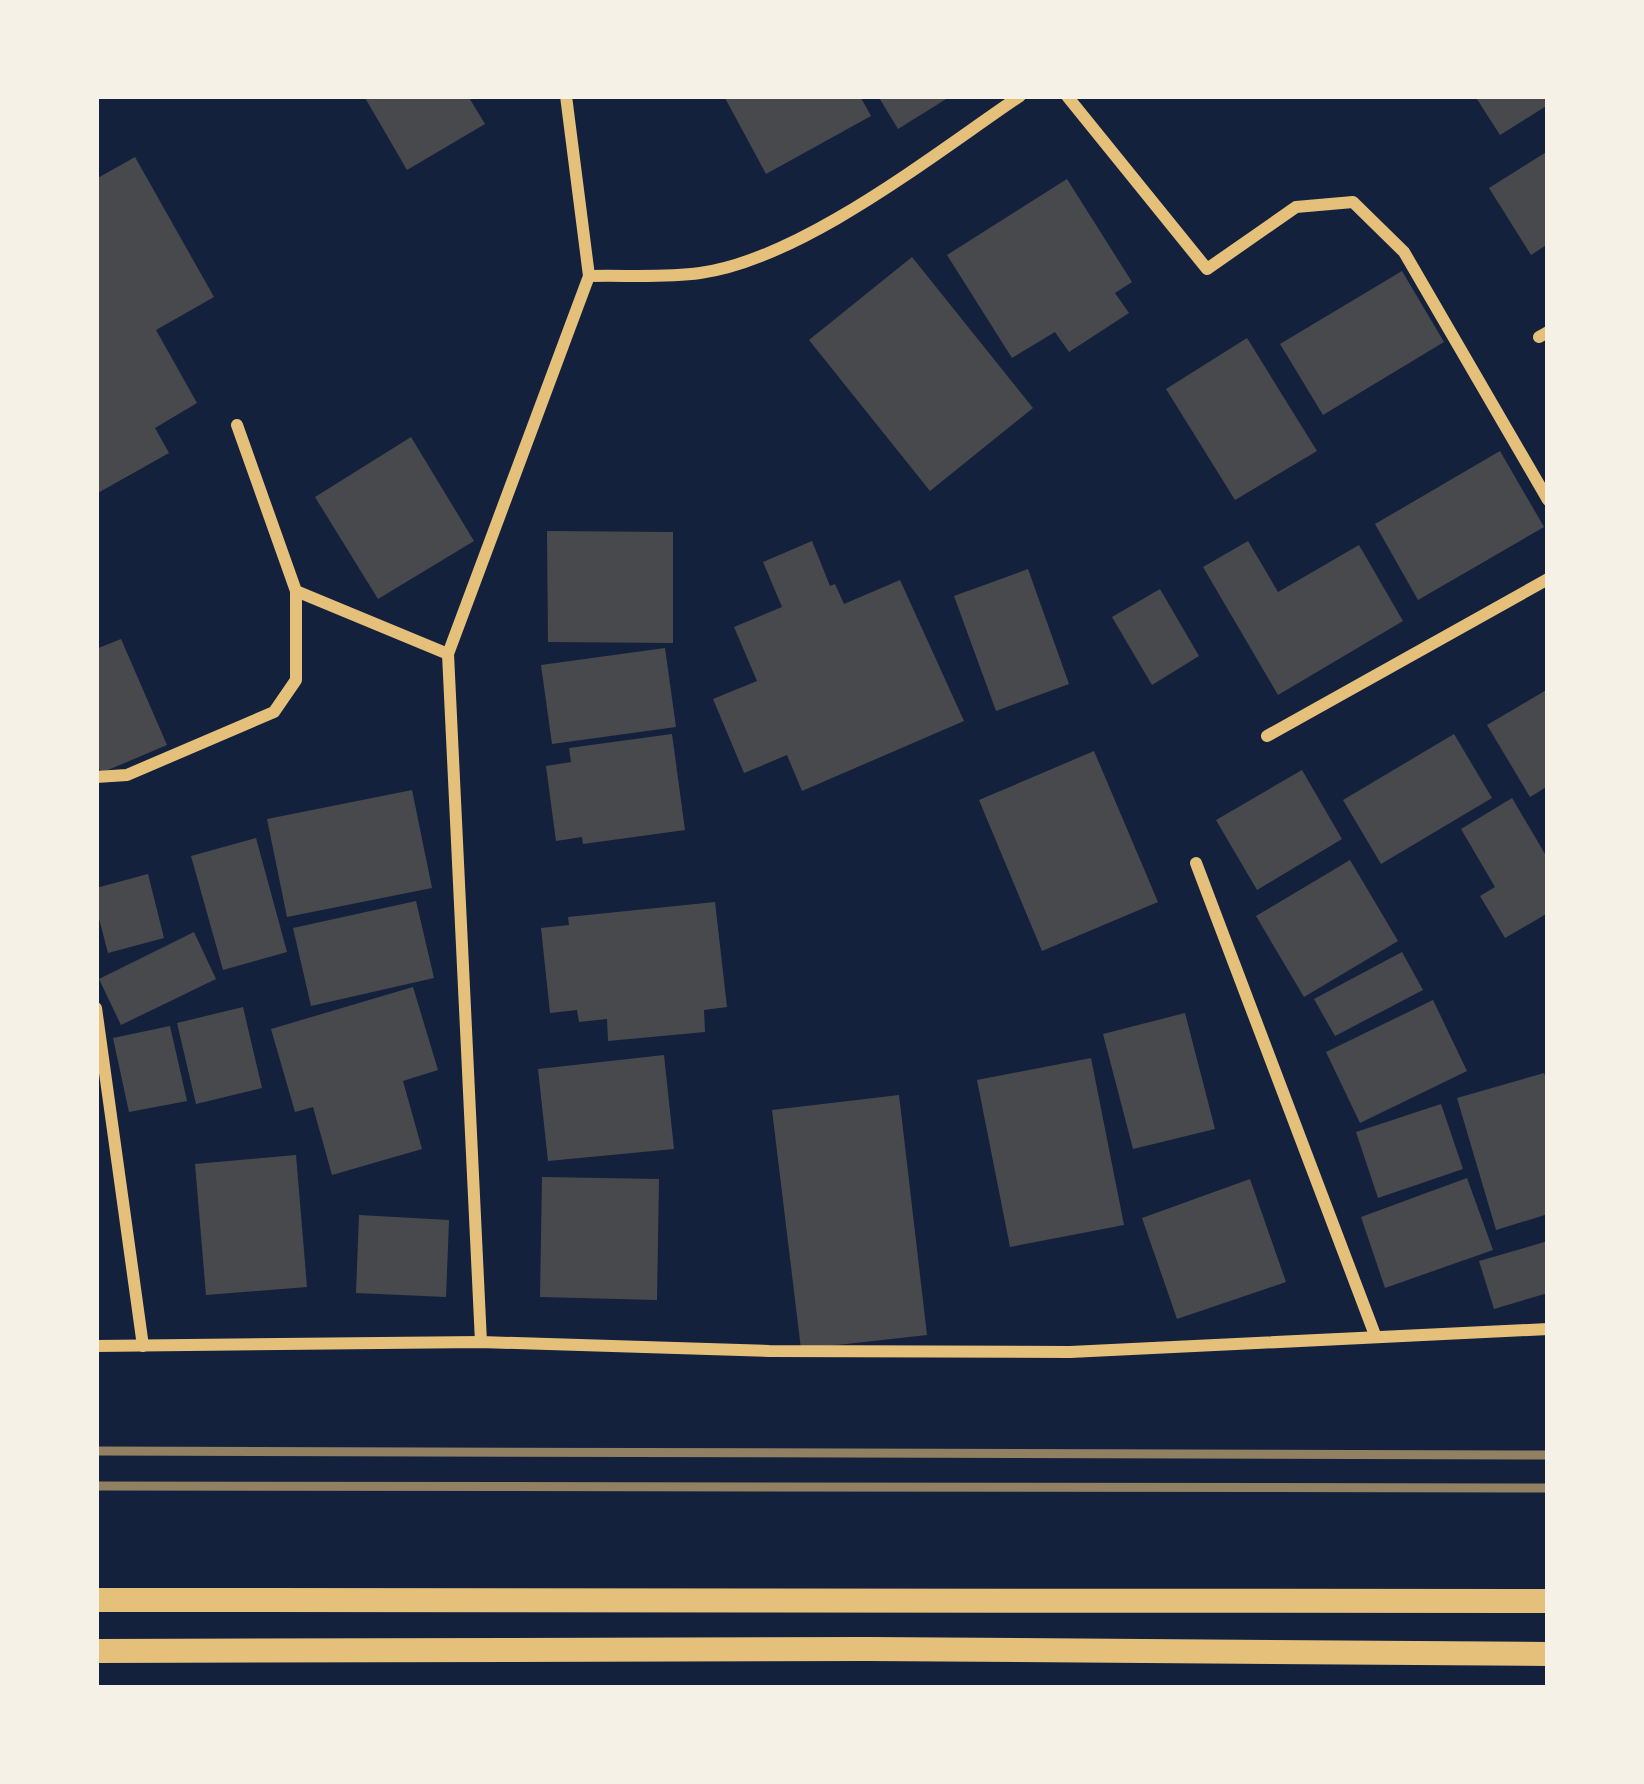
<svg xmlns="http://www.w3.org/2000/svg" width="1644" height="1784" font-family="'DM Sans',sans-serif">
<rect width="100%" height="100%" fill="#14213d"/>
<!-- building -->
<g fill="#48494c">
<path d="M364 96H468L485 124 407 170Z"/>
<path d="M724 96H860L871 116 766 174Z"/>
<path d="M878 96H951L898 129Z"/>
<path d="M1475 96H1548V105L1500 135Z"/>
<path d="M1548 151V244L1531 255 1489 188Z"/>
<path d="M135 157 214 297 156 330 197 403 155 428 169 453 96 494V179Z"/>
<path d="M1067 179 1132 282 1115 293 1129 313 1069 352 1055 332 1012 358 947 255Z"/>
<path d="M912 257 1033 408 930 491 809 340Z"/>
<path d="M1402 271 1444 342 1323 415 1280 344Z"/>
<path d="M1247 338 1317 451 1235 500 1166 389Z"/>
<path d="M411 437 474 541 378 599 315 497Z"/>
<path d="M1500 451 1544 527 1418 600 1375 524Z"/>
<path d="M547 531 673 532V643L548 642Z"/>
<path d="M812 541 830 586 835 584 844 604 900 580 964 721 802 791 787 755 744 773 713 699 757 681 734 627 782 607 763 562Z"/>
<path d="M1248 541 1278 592 1359 545 1403 621 1278 695 1203 567Z"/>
<path d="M1028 569 1069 684 996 711 954 596Z"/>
<path d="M1160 589 1199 656 1152 685 1112 617Z"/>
<path d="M121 639 167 745 101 773 96 761V649Z"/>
<path d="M665 648 676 727 552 744 541 665Z"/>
<path d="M1548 689V786L1530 797 1487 725Z"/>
<path d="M672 734 685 830 583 844 582 837 556 841 546 766 571 762 569 748Z"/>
<path d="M1454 734 1492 798 1381 864 1343 800Z"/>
<path d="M1094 751 1158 902 1042 951 979 800Z"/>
<path d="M1302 770 1342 839 1257 890 1216 820Z"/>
<path d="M412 790 432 888 287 917 267 819Z"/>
<path d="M1512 798 1548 859V913L1505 938 1480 896 1495 887 1461 829Z"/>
<path d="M256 838 287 952 223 970 191 856Z"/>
<path d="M1350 860 1398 941 1304 997 1256 916Z"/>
<path d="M148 874 164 938 108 953 96 907V888Z"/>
<path d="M416 901 434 978 311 1006 293 928Z"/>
<path d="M715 902 727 1007 704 1010 705 1032 608 1041 607 1019 579 1022 577 1010 550 1013 541 928 569 925 568 917Z"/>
<path d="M194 932 216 979 121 1025 99 979Z"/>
<path d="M1402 952 1423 990 1335 1036 1314 999Z"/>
<path d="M413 987 438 1070 403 1081 422 1149 332 1175 313 1107 295 1112 271 1029Z"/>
<path d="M1433 1000 1467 1071 1360 1123 1326 1052Z"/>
<path d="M243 1007 262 1088 196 1104 177 1023Z"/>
<path d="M1185 1013 1215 1129 1133 1149 1103 1034Z"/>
<path d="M170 1026 187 1101 129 1112 113 1038Z"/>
<path d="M664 1055 674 1149 548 1161 538 1069Z"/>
<path d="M1091 1058 1124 1225 1010 1247 977 1080Z"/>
<path d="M1544 1073 1548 1086V1214L1496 1230 1457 1098Z"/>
<path d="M899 1095 927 1335 801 1349 772 1110Z"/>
<path d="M1441 1104 1463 1169 1378 1198 1356 1132Z"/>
<path d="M296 1155 307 1287 206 1295 195 1164Z"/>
<path d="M542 1177 659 1179 657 1300 540 1297Z"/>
<path d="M1467 1178 1493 1250 1385 1288 1361 1217Z"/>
<path d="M1250 1179 1286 1282 1177 1319 1142 1218Z"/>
<path d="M359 1215 449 1220 446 1297 356 1293Z"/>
<path d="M1548 1241V1293L1494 1309 1479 1261Z"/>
</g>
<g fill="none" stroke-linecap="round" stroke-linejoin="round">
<!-- minor -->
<g stroke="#e5c07b" stroke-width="12">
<path d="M1067 96 1207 269 1296 207 1353 202 1404 252 1548 500"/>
<path d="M589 276C625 275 664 278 700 273 802 259 934 154 1020 96"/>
<path d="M1539 337 1548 332"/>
<path d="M237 425 296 591 448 654"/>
<path d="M1267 736 1548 579"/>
<path d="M96 777 127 775 274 712 296 680V591"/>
<path d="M1196 863 1375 1335"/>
<path d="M96 1008 143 1346"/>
<path d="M481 1342 448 654 589 276 566 96"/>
<path d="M96 1346 481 1342 769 1351 1070 1352 1548 1329"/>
</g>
<!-- secondary -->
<g stroke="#e5c07b" stroke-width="24">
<path d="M96 1600 1548 1601"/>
<path d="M96 1651 866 1649 1548 1654"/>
</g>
<!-- rail -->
<g stroke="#918062" stroke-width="9">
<path d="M96 1451 1548 1455"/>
<path d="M96 1486 1548 1488"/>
</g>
</g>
<!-- border -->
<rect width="1644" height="1784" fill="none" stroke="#f6f1e7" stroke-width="198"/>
</svg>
